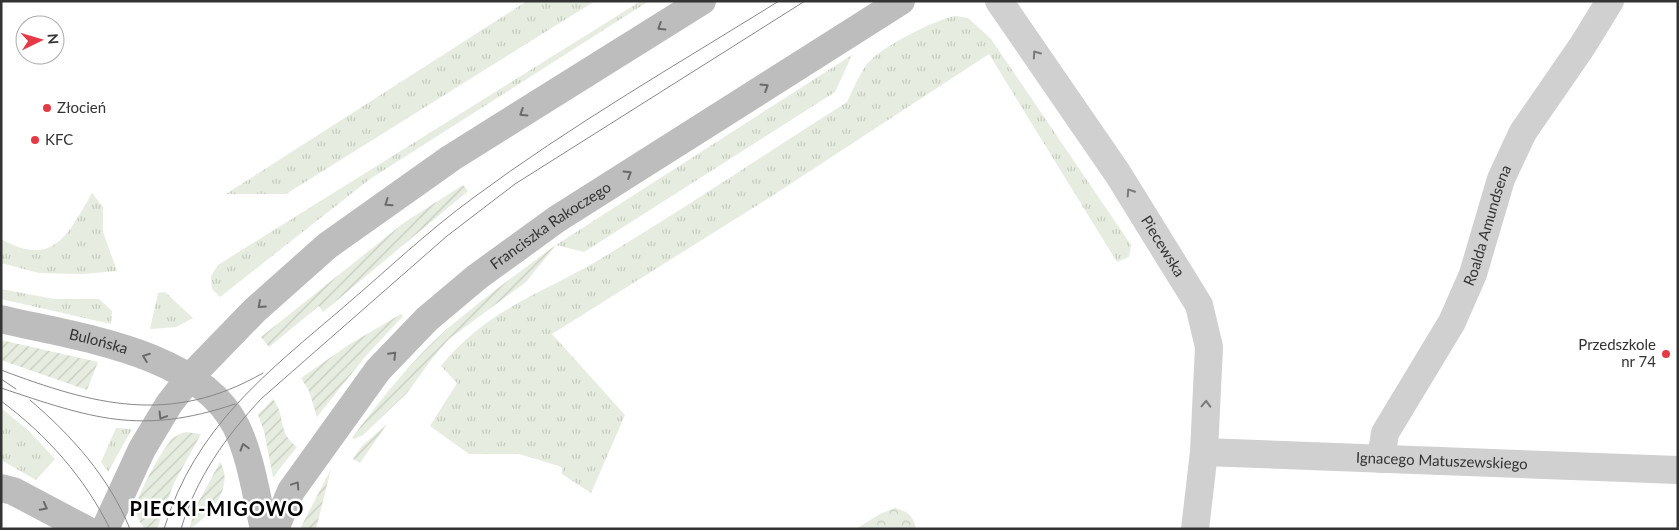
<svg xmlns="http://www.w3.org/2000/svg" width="1679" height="530" font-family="Lato,sans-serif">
<defs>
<pattern id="grass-tufts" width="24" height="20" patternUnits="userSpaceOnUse" patternTransform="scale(1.25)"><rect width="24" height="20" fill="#e6ecdf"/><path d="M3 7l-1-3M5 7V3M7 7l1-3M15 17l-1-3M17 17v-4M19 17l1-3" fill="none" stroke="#c6cbc0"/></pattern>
<pattern id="park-crowns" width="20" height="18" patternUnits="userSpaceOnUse" patternTransform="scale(1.25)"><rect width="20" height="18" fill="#e6ecdf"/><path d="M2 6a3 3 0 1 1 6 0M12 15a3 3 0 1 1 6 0" fill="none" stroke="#c6cbc0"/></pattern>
<pattern id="garden-furrows" width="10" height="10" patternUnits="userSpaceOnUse" patternTransform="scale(1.25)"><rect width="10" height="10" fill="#e6ecdf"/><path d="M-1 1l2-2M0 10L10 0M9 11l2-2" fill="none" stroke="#c6cbc0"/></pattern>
</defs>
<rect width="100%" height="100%" fill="#fff"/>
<!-- grass -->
<g fill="url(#grass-tufts)">
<path d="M527 1H595L286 194H226Z"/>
<path d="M641 1H649L370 179 220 297 212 289 211 276 218 265Z"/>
<path d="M956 16 968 18 991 39 1131 245 1129 257 1117 262 989 54 775 194 552 334 625 415 591 493 562 474V467L519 454H469L430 426 457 383 441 366C488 307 546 293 607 255 688 206 767 153 847 102 853 90 858 77 865 67 876 49 936 19 956 16Z"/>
<path d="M852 55 835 92 584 252 556 245Z"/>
<path d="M92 193 103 207V232L117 271 82 274 39 273 1 263V239C54 269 68 234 92 193Z"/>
<path d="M1 289 54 299H99L112 311 111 324 1 299Z"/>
<path d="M165 292 193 318 176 327 150 329 158 293Z"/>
<path d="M1 408 29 431 55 459 36 480 1 460Z"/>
<path d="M116 428 132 429 108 472 101 462Z"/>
</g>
<!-- park -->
<path fill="url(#park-crowns)" d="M895 508C908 512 913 515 916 529H856L880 514Z"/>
<!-- garden -->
<g fill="url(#garden-furrows)">
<path d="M463 185 468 191 323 312 319 306 269 347 261 337 405 222Z"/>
<path d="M556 245 526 282 449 339 434 356 407 393 363 435 354 439 352 438C381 399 411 361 447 329 482 299 519 272 556 245Z"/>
<path d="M401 314 403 316 364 358 317 417 309 391 301 378 350 344Z"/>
<path d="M1 340 98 362 87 390 1 360Z"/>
<path d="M273 399C287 418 276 431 297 447L273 477 264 431 258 415Z"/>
<path d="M387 424 360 463 353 459 362 446Z"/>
<path d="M186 432 201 434 174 483 157 529H146C140 524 136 516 136 508 137 494 162 450 172 439 176 436 181 433 186 432Z"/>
<path d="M220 462C235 486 210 517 189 529L197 505Z"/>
<path d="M331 469 316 529H300Z"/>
</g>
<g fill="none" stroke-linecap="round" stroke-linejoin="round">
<!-- minor -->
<g stroke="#d0d0d0" stroke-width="28">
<path id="s1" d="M999 1 1118 174 1199 305 1209 347 1204 452 1195 529"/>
<path id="s2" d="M1204 452 1678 470"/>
<path id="s3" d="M1381 459 1385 433 1452 322 1473 274 1501 179 1523 132 1583 45 1610 1"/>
</g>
<!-- secondary -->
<g stroke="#bdbdbd" stroke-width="28">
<path id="s4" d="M1 319C75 337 198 351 236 426 251 457 256 495 264 529"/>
<path d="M1 488 13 491 85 529"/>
<path d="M105 529 142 449 169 404 190 377 255 310 327 246 451 158 702 1"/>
<path id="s5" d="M275 529 291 491 378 370 427 319 477 277 557 219 901 1"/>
</g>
<!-- tram -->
<g stroke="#888" stroke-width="1">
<path d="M1 370C94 405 171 426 263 373"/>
<path d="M1 379 16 389"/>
<path d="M1 388C91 418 140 436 235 404"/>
<path d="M30 400C72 436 109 477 130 529"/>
<path d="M1 401C47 435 85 478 110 529"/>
<path d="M164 529C195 426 268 372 346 305 388 269 428 231 473 198 570 126 676 65 779 1"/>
<path d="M181 529C196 478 226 436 262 398L447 236 515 184 805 1"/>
</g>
</g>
<!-- one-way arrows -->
<defs><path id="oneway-chevron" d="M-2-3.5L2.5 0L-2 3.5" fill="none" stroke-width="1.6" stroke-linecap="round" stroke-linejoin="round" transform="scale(1.25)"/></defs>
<g stroke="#6a6a6a">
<use href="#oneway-chevron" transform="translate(661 27) rotate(148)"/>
<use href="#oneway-chevron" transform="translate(765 87) rotate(-32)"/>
<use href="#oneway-chevron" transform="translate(523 113) rotate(148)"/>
<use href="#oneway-chevron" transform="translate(628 174) rotate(-32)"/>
<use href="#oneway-chevron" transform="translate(388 203) rotate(145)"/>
<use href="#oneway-chevron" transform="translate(261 305) rotate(138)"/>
<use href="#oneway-chevron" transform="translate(393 355) rotate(-46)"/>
<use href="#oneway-chevron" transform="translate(146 357) rotate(-159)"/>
<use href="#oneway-chevron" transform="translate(162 416) rotate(121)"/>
<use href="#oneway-chevron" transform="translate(244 447) rotate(-106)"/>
<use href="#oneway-chevron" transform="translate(296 485) rotate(-56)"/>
<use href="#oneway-chevron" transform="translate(44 507) rotate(28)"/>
</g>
<g stroke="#7a7a7a">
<use href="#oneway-chevron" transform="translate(1036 54) rotate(-125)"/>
<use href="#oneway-chevron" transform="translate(1130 192) rotate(-123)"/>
<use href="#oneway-chevron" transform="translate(1206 404) rotate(-88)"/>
</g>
<!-- markers -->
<g fill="#e63946" stroke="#fff" stroke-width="2">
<circle cx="47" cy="108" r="5"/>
<circle cx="35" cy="140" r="5"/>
<circle cx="1666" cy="354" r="5"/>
</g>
<g text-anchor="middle" stroke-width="5" stroke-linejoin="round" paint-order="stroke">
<!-- poi labels -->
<g font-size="15" fill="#333" stroke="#fff" text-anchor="start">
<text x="57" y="113">Złocień</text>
<text x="45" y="145">KFC</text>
<text x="1656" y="350" text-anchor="end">Przedszkole<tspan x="1656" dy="17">nr 74</tspan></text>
</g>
<!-- street labels -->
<g font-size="15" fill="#333" stroke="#fff">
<text dy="5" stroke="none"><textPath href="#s5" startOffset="416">Franciszka Rakoczego</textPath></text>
<text dy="5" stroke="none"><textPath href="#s3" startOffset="259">Roalda Amundsena</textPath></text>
<text dy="5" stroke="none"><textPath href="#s1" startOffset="295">Piecewska</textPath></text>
<text dy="5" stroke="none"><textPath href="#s4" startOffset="100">Bulońska</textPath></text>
<text dy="5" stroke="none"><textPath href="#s2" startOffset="238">Ignacego Matuszewskiego</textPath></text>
</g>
<!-- district labels -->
<g font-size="20" font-weight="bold" letter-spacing="1" fill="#000" stroke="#fff">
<text x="217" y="516">PIECKI-MIGOWO</text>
</g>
</g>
<!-- border -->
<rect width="1679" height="530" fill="none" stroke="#333333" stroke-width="5"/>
<!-- north arrow -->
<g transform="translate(40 40) rotate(85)"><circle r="24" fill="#ffffff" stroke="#adadad"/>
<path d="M0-4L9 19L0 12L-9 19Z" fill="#e63946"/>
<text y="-8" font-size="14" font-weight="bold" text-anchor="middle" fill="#333333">N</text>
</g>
</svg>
